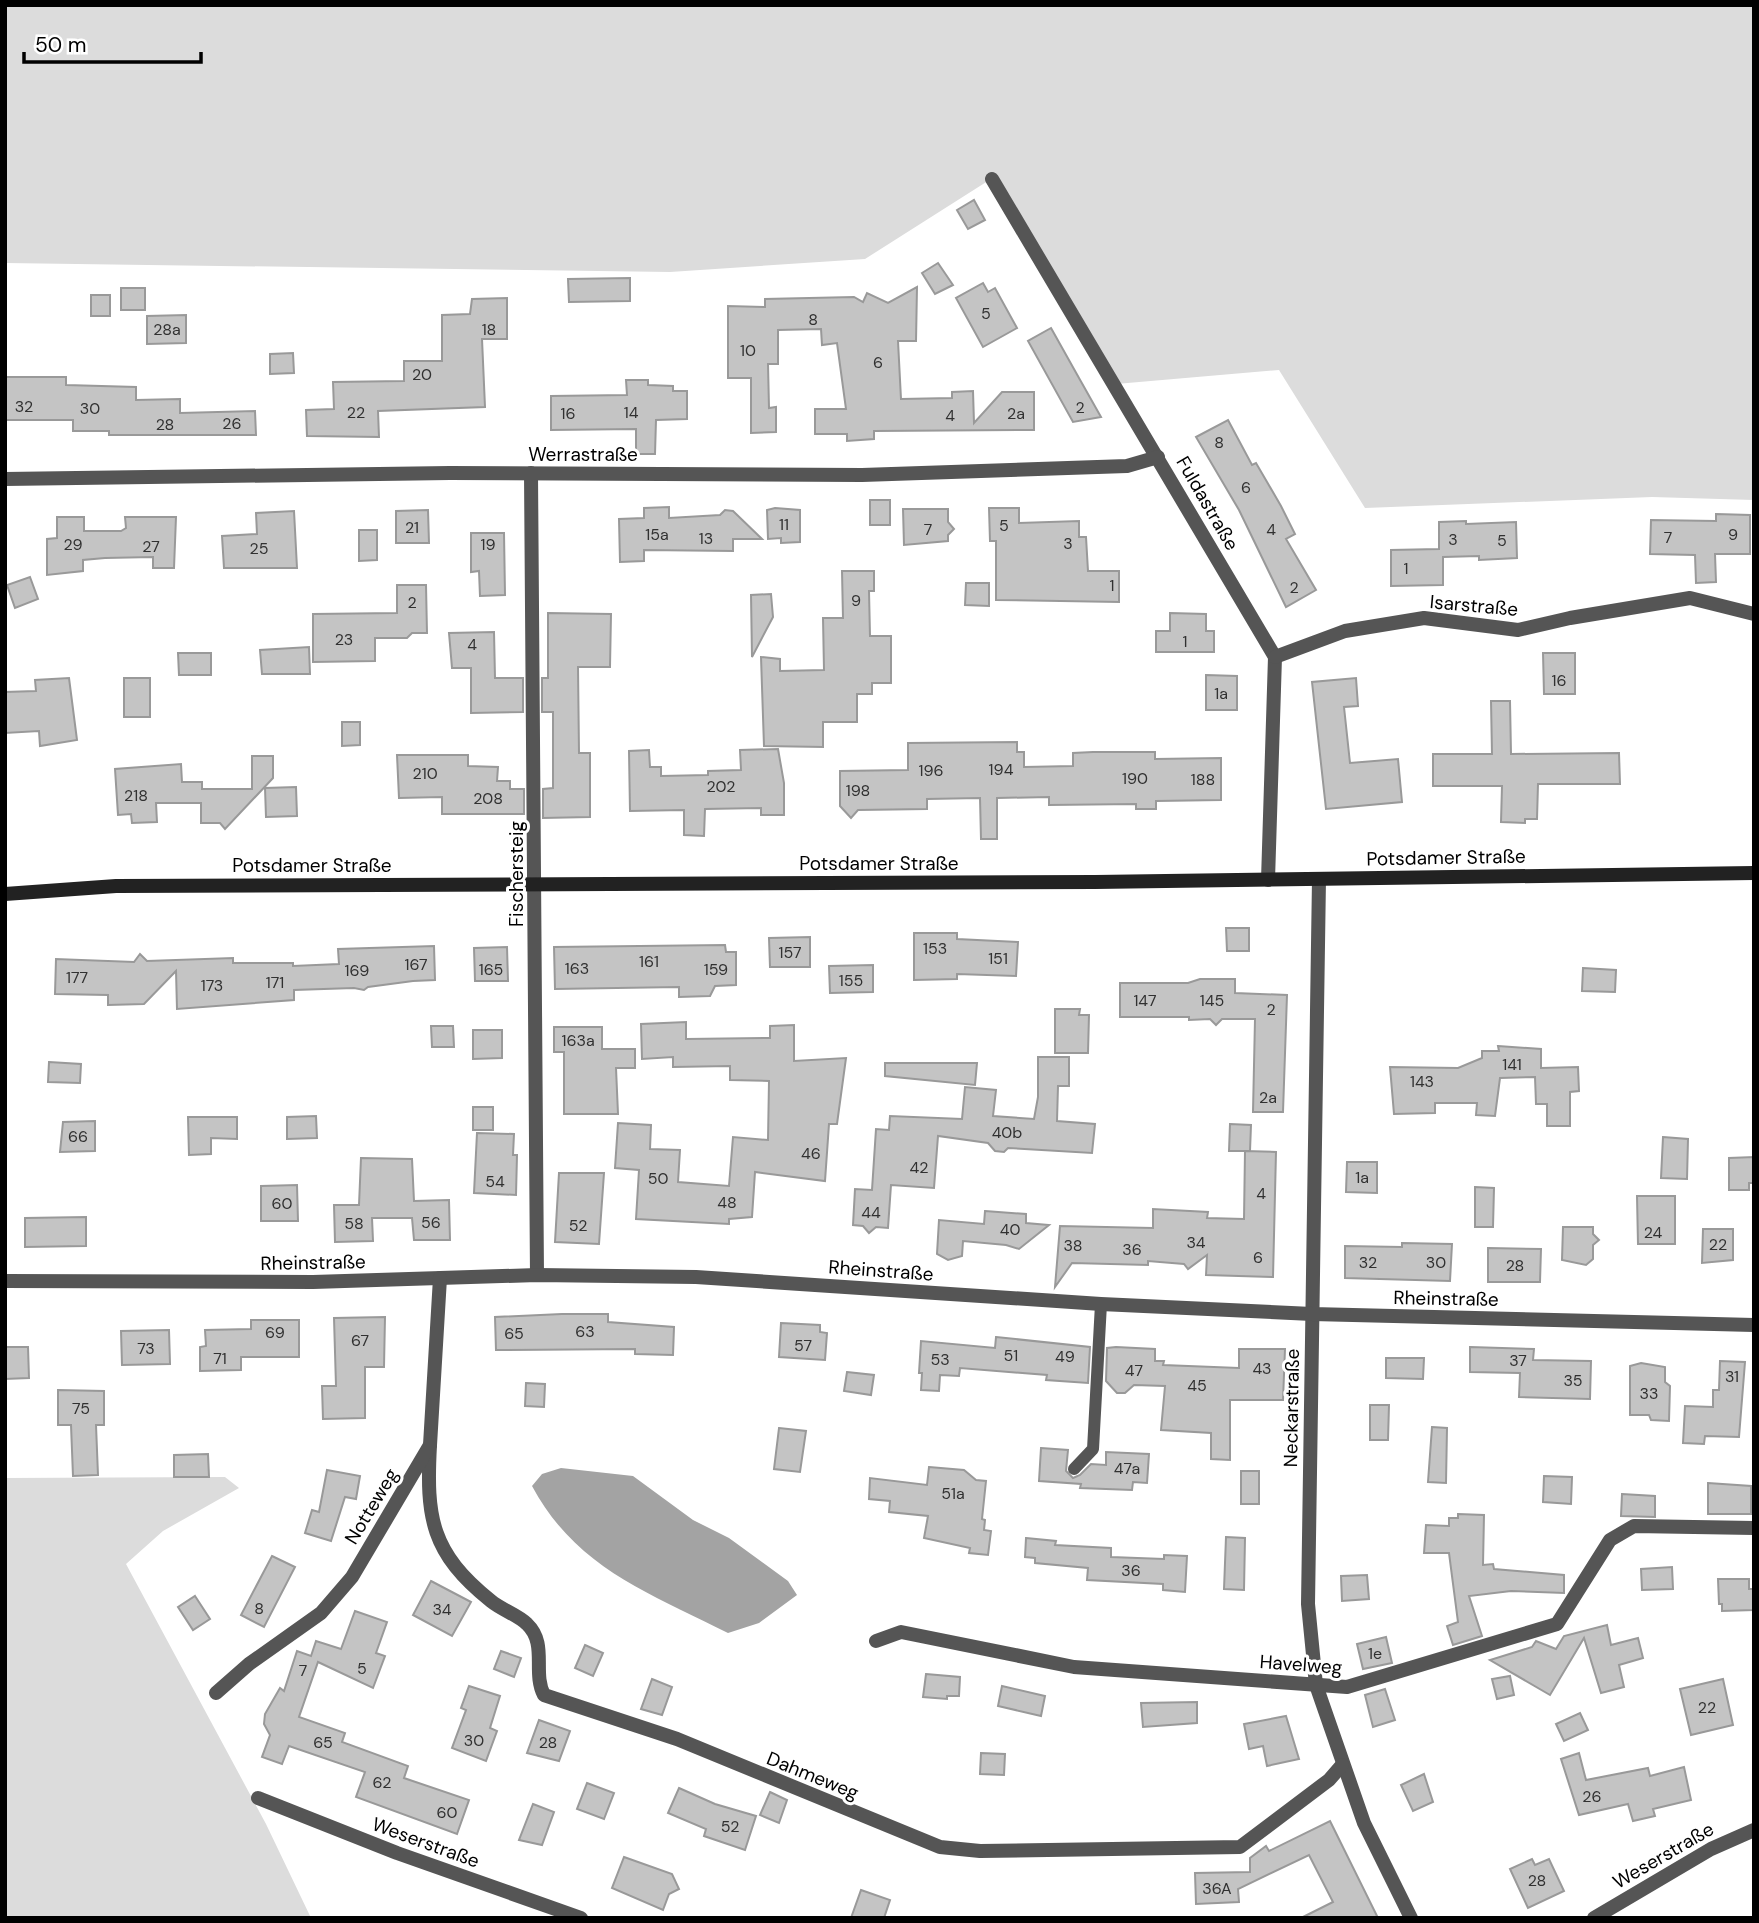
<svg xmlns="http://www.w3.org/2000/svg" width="1759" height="1923" font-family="'DM Sans',sans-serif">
<rect width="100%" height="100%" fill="#fff"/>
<!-- green -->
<g fill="#dcdcdc">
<path d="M5 5H1754V500L1652 497 1365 508 1279 370 1116 384 991 179 865 259 670 272 5 263Z"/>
<path d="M225 1477 239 1488 163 1531 126 1564 266 1824 311 1918H5V1478Z"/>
</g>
<!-- water -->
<path fill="#a3a3a3" d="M561 1468 633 1476 693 1520 729 1538 788 1581 797 1595 759 1623 728 1633C649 1593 576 1568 532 1486L542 1474Z"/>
<!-- building -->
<g fill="#c4c4c4" stroke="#999" stroke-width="2">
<path d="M974 200 985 220 968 229 957 210Z"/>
<path d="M938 263 953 285 935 294 922 273Z"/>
<path d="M630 278V301L569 302 568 279Z"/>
<path d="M983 283 988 292 995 288 1017 328 983 347 956 298Z"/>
<path d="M917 287 916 341H898L901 399 952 398V392L973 391 974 423 1002 392H1034V430L874 431V439L847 441V434H815V409H846L837 343 822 345 821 329 778 330V364H768L769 408 776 407V432L751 433V378H728V306L765 307V299L854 297 863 302 867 293 888 303Z"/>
<rect x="121" y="288" width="24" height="22"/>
<rect x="91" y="295" width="19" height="21"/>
<path d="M507 298V339H482L485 407 378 411 379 437 307 436 306 410 334 409 333 382 404 381V361H442V315L470 314 472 299Z"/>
<path d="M186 315V343L147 344V316Z"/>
<path d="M1051 328 1079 378 1101 417 1073 422 1028 341Z"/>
<path d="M293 353 294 373 270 374V354Z"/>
<path d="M5 377H66V385L136 387V400L180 399V413L255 411 256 435H109V431H73V420H5Z"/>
<path d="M626 380H648V385L673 386V391H687V419L656 420 655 454H636V429L551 430V396L627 395Z"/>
<path d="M1228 420 1252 465 1256 463 1281 506 1295 534 1286 539 1316 590 1286 607 1239 510 1196 437Z"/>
<rect x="870" y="500" width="20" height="25"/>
<path d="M669 507V518L720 515 725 510 733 511 762 539H733V551L644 550V561L620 562 619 519 644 518V508Z"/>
<path d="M775 508 800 510V542L781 543V538L768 539 767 510Z"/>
<path d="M989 508H1019V523L1079 521V537H1086L1088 571H1119V602L996 600V541H990Z"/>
<path d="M903 509H948V522L954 529 948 535V541L904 545Z"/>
<path d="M428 510 429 543H396V511Z"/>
<path d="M294 511 297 568H224L222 536 257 534 256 513Z"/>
<path d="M1716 514 1750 515V554H1715L1716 582 1696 583 1695 555 1650 554 1651 520 1716 521Z"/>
<path d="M57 517H84V531H121L126 528 125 517H176L174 568H153V557L105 558 83 560V571L47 575V539L57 538Z"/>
<path d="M1466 521V524L1516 522 1517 558 1479 560V556L1443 557V585L1391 586V550L1439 549V522Z"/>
<path d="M359 530H377V560L359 561Z"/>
<path d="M471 533H504L505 595 480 596 479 571 471 572Z"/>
<path d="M842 571H874V591H869L870 636H891V683H872V694H857V722H823V747L764 746 761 657 780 659V671L824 670 823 618H843Z"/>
<path d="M30 577 38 599 15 608 7 585Z"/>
<path d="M966 583H989V606L965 605Z"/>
<path d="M397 585H426L427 633H412L407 638H375V661L313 662V614L397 613Z"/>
<path d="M771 594 773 617 752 657 751 595Z"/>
<path d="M548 613 611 614 610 667H578L579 753H590V817L543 818V789L553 788V712H542V678H548Z"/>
<path d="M1170 613 1206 614V631H1214V652H1156V631H1170Z"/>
<path d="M494 632 495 678H523V712L471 713V668H452L449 633Z"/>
<path d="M309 647 310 674H262L260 650Z"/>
<path d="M178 653H211V675H179Z"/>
<path d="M1543 653H1575V694H1544Z"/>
<path d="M1206 675 1237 676V710H1206Z"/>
<path d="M69 678 77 740 40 746 39 731 5 733V692L36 691 35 680Z"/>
<rect x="124" y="678" width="26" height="39"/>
<path d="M1356 678 1358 706 1344 707 1350 763 1398 759 1402 802 1326 809 1312 682Z"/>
<path d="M1491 701H1510L1511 754 1619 753 1620 784H1538L1537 819H1525V823L1501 822 1502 786H1433V754H1492Z"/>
<path d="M342 722H360V745L342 746Z"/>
<path d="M1017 742V752H1024V767L1073 766V753L1093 752H1155V759L1221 758V800L1156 801V809H1136V804L1049 805V797L997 798V839H981L980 798 927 799V809L858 810 851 818 840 806V771L908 770V743Z"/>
<path d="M778 749 784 783V815H761V808L705 809 704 836 684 835V810L630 811 629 751 649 750 650 767H661V776L708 775V771L741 770 740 750Z"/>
<path d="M397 755H468V766L498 767 497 781H510V789H524V814H442V797L399 798Z"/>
<path d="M252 756H273V778L225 829 220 823H201V803H156L157 822 132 823 131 814 118 815 115 769 181 764 182 782H202V789H252Z"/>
<path d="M296 787 297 816 266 817 265 788Z"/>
<path d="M1226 928H1249V951H1227Z"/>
<path d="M914 933H957V939L1018 942 1016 976 957 974V979L914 980Z"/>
<path d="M810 937V967H770L769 938Z"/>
<path d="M725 945 726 952H736V985L715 986 710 996 679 997V987L555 989 554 947Z"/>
<path d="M434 946 435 980 413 981 368 987 364 990 354 988 294 990V1000L177 1009 176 971 144 1004 108 1005V995L55 994 56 959 134 962 140 954 147 961 233 958V963H293V966L339 964 338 949Z"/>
<path d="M507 947 508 981H475L474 948Z"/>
<path d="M873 965V992L830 993 829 966Z"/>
<path d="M1583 968 1616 970 1615 992 1582 991Z"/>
<path d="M1200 979H1235V993L1287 995 1283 1112H1253L1255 1019H1222L1216 1025 1210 1019 1189 1020V1017H1120V983H1188Z"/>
<path d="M1055 1009H1080L1079 1015H1089L1088 1053H1055Z"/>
<path d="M686 1022V1039L770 1038V1026L794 1025V1061L846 1058 837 1124H829L825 1181 755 1172 752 1217 729 1219V1224L636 1219 639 1170 615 1168 618 1123 651 1125 650 1149 680 1150 678 1182 729 1186 733 1137 768 1140 769 1081 730 1080V1066L673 1067V1057L642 1059 641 1024Z"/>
<path d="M431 1026H453L454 1047H432Z"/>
<path d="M554 1027H602V1049H635V1068H616L618 1114H564V1052H554Z"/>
<path d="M473 1030H502V1058L473 1059Z"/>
<path d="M1498 1046 1541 1049V1068L1578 1067 1579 1091 1570 1092V1126H1547V1104H1536L1535 1077 1500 1078 1495 1116 1476 1115 1477 1103H1435V1113L1394 1114 1390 1067 1458 1068 1482 1058V1051H1499Z"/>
<path d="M1038 1057H1069V1086H1058L1057 1121 1095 1124 1092 1153 1008 1148 1004 1152 995 1151 988 1143 938 1136 934 1188 891 1185 888 1228 876 1227 869 1233 863 1226 853 1225 855 1189 872 1190 876 1129 889 1130 890 1116 962 1119 965 1087 996 1090 993 1116 1034 1119 1038 1097Z"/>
<path d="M49 1062 81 1064 80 1083 48 1082Z"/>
<path d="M885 1063H977L975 1085 885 1076Z"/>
<rect x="473" y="1107" width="20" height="23"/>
<path d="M316 1116 317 1138 287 1139V1117Z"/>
<path d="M188 1117H237V1139L211 1138V1154L189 1155Z"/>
<path d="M95 1121V1151L60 1152 63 1122Z"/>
<path d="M1230 1124 1251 1125 1250 1151H1229Z"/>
<path d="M477 1133 514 1134 513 1155H517L516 1195 474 1193Z"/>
<path d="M1663 1137 1688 1139 1687 1179 1661 1178Z"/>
<path d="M1245 1151 1276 1152 1273 1277 1206 1275 1207 1255 1188 1269 1184 1264 1148 1261V1265L1072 1263 1055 1287 1060 1226 1153 1228V1209L1208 1212 1207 1218 1244 1219Z"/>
<path d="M1754 1157V1183H1749V1190H1729V1158Z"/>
<path d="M361 1158 412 1159 414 1201 449 1200 450 1240H414L412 1218H372L373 1241 335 1242 334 1205H359Z"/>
<path d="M1347 1162H1377V1193L1346 1192Z"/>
<path d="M559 1173H604L599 1244 555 1242Z"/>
<path d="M297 1185 298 1221H261V1186Z"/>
<path d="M1475 1187 1494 1188 1493 1227H1475Z"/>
<path d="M1637 1196H1675V1244H1638Z"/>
<path d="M985 1211 1026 1214V1223L1049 1225 1019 1249 1006 1245 963 1241 962 1256 948 1260 937 1254 939 1220 984 1224Z"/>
<path d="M86 1217V1246L25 1247V1218Z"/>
<path d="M1563 1227H1593V1234L1599 1240 1593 1245V1259L1586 1265 1562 1260Z"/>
<path d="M1703 1229H1733V1260L1702 1263Z"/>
<path d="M1402 1243 1452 1244 1450 1281 1345 1278V1246L1402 1247Z"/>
<path d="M1488 1248 1541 1249 1540 1282H1488Z"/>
<path d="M562 1314H608V1322L674 1327 673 1355 635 1354V1349L496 1350 495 1317Z"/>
<path d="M385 1317 384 1367H365V1418L323 1419 322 1386H336L334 1318Z"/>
<path d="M251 1320H299V1357H241V1370L200 1371V1347L206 1346 205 1330 251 1329Z"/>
<path d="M781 1323 820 1325V1332L827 1333 825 1360 779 1357Z"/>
<path d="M169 1330 170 1364 122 1365 121 1331Z"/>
<path d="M996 1337 1090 1347 1088 1383 1046 1380 1047 1375 960 1368 959 1376 940 1375 939 1391 921 1390 922 1373H919L921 1341 995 1348Z"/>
<path d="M5 1347H28L29 1378 5 1379Z"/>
<path d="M1116 1347 1155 1349V1361H1164L1163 1365 1239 1368V1349H1285L1283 1400H1230V1460L1211 1459V1433L1161 1430 1165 1386 1134 1385 1125 1393H1117L1106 1381 1107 1348Z"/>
<path d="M1470 1347 1534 1349 1533 1360 1591 1361 1590 1399 1519 1397 1520 1373 1470 1372Z"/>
<path d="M1386 1358H1424L1423 1379 1386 1378Z"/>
<path d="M1720 1361 1745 1362 1739 1437 1705 1436 1704 1444 1683 1443 1685 1406 1713 1407V1390H1719Z"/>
<path d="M1641 1363 1665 1367V1382L1670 1386 1669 1421 1651 1420 1649 1415H1630V1366Z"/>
<path d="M847 1372 874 1375 871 1395 844 1391Z"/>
<path d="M526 1383 545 1384 544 1407 525 1406Z"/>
<path d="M58 1390 104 1391V1425H96L98 1475 73 1476 71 1425H58Z"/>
<path d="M1370 1405H1389L1388 1440H1370Z"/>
<path d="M1432 1427 1447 1428 1446 1483 1428 1482Z"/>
<path d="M779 1428 806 1431 800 1472 774 1469Z"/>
<path d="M1041 1448 1068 1450 1066 1471 1073 1478 1080 1475 1091 1464 1106 1465V1452L1149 1454 1147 1483 1133 1482 1132 1490 1080 1488 1081 1484 1039 1481Z"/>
<path d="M208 1454 209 1477H174V1455Z"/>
<path d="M929 1467 964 1470 976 1480 986 1481 982 1519 985 1520 984 1530 991 1531 988 1555 969 1553 970 1548 924 1538 928 1516 889 1512 890 1501 869 1499 870 1478 927 1485Z"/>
<path d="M327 1470 360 1476 356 1499 345 1497 331 1541 305 1533 312 1510 319 1512Z"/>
<rect x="1241" y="1471" width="18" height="33"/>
<path d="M1544 1476 1572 1477 1571 1504 1543 1502Z"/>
<path d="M1708 1483 1751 1486V1514H1708Z"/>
<path d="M1622 1494 1655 1496V1517L1621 1516Z"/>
<path d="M1458 1514 1484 1515 1483 1565 1493 1564 1494 1569 1564 1575V1593L1511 1591 1469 1596 1482 1636 1453 1645 1447 1626 1458 1622 1449 1553H1424L1426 1525 1449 1526V1518H1458Z"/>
<path d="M1226 1537 1245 1538 1244 1590 1224 1589Z"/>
<path d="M1026 1538 1056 1541 1055 1545 1111 1548V1557L1164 1559V1555L1187 1556 1185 1592 1163 1590V1584L1087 1580 1088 1568 1035 1563V1558L1025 1557Z"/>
<path d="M272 1556 295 1567 264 1627 241 1615Z"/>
<path d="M1672 1567 1673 1589 1642 1590 1641 1569Z"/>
<path d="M1367 1575 1369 1599 1342 1601 1341 1576Z"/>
<path d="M1718 1579H1749V1589H1754V1610L1722 1611V1604H1719Z"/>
<path d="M431 1581 471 1602 452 1636 413 1615Z"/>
<path d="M195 1596 210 1619 193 1630 178 1607Z"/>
<path d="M355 1611 387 1622 376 1653 385 1656 373 1688 318 1662 299 1717 345 1733 342 1742 408 1766 404 1778 469 1800 457 1834 356 1797 365 1772 289 1746 282 1764 262 1757 270 1735 264 1724 265 1714 280 1688 284 1691 297 1651 311 1656 316 1641 341 1649Z"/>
<path d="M1607 1625 1611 1645 1638 1638 1643 1658 1619 1665 1624 1687 1601 1693 1584 1638 1550 1695 1490 1660 1532 1647 1536 1641 1556 1649 1564 1636Z"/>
<path d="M1386 1637 1392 1663 1363 1669 1357 1644Z"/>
<path d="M585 1645 603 1653 593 1676 575 1668Z"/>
<path d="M501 1651 521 1658 514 1677 494 1669Z"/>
<path d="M926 1674 960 1677 959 1696H947V1699L923 1697Z"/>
<path d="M1510 1676 1514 1695 1497 1699 1492 1679Z"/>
<path d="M652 1679 672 1687 662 1715 641 1709Z"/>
<path d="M1723 1679 1733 1725 1691 1735 1680 1689Z"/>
<path d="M469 1686 500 1696 490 1728 497 1731 486 1761 452 1748 466 1710 461 1708Z"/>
<path d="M1002 1686 1045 1696 1041 1716 998 1706Z"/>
<path d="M1385 1689 1395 1720 1373 1727 1365 1695Z"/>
<path d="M1197 1702V1723L1143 1727 1141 1703Z"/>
<path d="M1580 1713 1588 1730 1564 1741 1556 1724Z"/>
<path d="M1286 1716 1299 1759 1267 1766 1263 1746 1249 1749 1244 1724Z"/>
<path d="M539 1720 570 1731 559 1761 527 1753Z"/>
<path d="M981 1753 1005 1754 1004 1775 980 1774Z"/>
<path d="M1579 1753 1586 1780 1648 1768 1650 1776 1684 1767 1691 1800 1653 1809 1655 1816 1633 1821 1628 1804 1579 1815 1561 1759Z"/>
<path d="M1424 1774 1433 1802 1413 1811 1401 1785Z"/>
<path d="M587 1783 614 1793 604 1819 577 1809Z"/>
<path d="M679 1788 715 1804 756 1816 745 1850 704 1836 706 1829 668 1813Z"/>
<path d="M770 1792 787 1800 779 1823 760 1815Z"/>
<path d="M533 1804 554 1812 542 1845 519 1840Z"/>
<path d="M1330 1821 1378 1918H1301L1333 1902 1309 1855 1238 1889 1239 1902 1196 1904 1195 1873 1250 1872V1858L1266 1846 1269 1851Z"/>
<path d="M624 1857 672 1874 679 1889 669 1894 663 1910 612 1888Z"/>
<path d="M1532 1859 1535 1865 1549 1859 1564 1891 1528 1908 1510 1869Z"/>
<path d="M861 1890 890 1900 884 1918H851Z"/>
</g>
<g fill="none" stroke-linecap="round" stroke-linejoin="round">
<!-- service -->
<path stroke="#555" stroke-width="12" d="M1074 1469 1093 1449 1101 1304"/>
<!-- minor -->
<g stroke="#555" stroke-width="14">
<path d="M992 179 1275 657 1268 880"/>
<path d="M531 473 537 1275"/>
<path d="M5 479 450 473 862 475 1127 466 1158 457"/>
<path d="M1275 657 1345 631 1424 618 1518 630 1570 618 1690 598 1754 614"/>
<path d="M1319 879 1308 1604 1316 1685 1364 1823 1411 1918"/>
<path d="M5 1281 313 1282 537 1275 696 1277 1101 1304 1312 1314 1754 1325"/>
<path d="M430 1445C426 1518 431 1553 491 1601 502 1610 518 1615 527 1624 548 1644 532 1672 544 1695L677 1739 940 1847 980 1851 1240 1847 1329 1780 1342 1765"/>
<path d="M876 1641 901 1632 1074 1667 1347 1687 1557 1624 1610 1540 1634 1526 1754 1528"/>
<path d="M216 1693 249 1664 321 1613 352 1577 430 1445 440 1278"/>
<path d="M258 1798 397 1853 581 1918"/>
<path d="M1594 1918 1711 1849 1754 1830"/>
</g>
<!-- secondary -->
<path stroke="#222" stroke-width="14" d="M5 894 116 886 1095 882 1754 873"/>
</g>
<g text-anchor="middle" stroke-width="6" stroke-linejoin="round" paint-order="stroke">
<!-- number labels -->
<g font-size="16" fill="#313131">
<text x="986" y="319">5</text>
<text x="813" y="325">8</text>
<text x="167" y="335">28a</text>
<text x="489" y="335">18</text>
<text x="748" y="356">10</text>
<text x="878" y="368">6</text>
<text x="422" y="380">20</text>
<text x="24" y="412">32</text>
<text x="1080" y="413">2</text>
<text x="90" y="414">30</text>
<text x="356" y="418">22</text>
<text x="631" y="418">14</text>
<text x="568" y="419">16</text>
<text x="1016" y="419">2a</text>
<text x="950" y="421">4</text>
<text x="232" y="429">26</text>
<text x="165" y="430">28</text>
<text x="1219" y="448">8</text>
<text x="1246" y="493">6</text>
<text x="784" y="530">11</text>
<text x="1004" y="531">5</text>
<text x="412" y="533">21</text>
<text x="928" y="535">7</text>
<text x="1271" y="535">4</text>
<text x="657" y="540">15a</text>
<text x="1733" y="540">9</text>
<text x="1668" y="543">7</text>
<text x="706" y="544">13</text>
<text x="1453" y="545">3</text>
<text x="1502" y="546">5</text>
<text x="1068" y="549">3</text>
<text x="73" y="550">29</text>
<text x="488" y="550">19</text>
<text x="151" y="552">27</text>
<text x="259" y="554">25</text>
<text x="1406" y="574">1</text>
<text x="1112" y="591">1</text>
<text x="1294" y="593">2</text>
<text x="856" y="606">9</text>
<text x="412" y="608">2</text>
<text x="344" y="645">23</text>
<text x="1185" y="647">1</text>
<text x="472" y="650">4</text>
<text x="1559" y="686">16</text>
<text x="1221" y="699">1a</text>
<text x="1001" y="775">194</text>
<text x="931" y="776">196</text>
<text x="425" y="779">210</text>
<text x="1135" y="784">190</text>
<text x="1203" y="785">188</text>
<text x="721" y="792">202</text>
<text x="858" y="796">198</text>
<text x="136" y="801">218</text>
<text x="488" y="804">208</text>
<text x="935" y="954">153</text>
<text x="790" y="958">157</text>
<text x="998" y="964">151</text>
<text x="649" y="967">161</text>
<text x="416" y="970">167</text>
<text x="577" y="974">163</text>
<text x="491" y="975">165</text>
<text x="716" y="975">159</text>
<text x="357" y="976">169</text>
<text x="77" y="983">177</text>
<text x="851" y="986">155</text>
<text x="275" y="988">171</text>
<text x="212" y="991">173</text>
<text x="1145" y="1006">147</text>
<text x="1212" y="1006">145</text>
<text x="1271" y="1015">2</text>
<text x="578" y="1046">163a</text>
<text x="1512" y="1070">141</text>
<text x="1422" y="1087">143</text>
<text x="1268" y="1103">2a</text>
<text x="1007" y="1138">40b</text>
<text x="78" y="1142">66</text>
<text x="811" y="1159">46</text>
<text x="919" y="1173">42</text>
<text x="1362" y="1183">1a</text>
<text x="658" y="1184">50</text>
<text x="495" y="1187">54</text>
<text x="1261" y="1199">4</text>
<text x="727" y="1208">48</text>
<text x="282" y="1209">60</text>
<text x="871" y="1218">44</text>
<text x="431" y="1228">56</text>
<text x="354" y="1229">58</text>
<text x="578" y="1231">52</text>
<text x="1010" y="1235">40</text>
<text x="1653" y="1238">24</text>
<text x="1196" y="1248">34</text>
<text x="1718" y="1250">22</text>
<text x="1073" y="1251">38</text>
<text x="1132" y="1255">36</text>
<text x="1258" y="1263">6</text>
<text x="1368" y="1268">32</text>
<text x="1436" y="1268">30</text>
<text x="1515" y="1271">28</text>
<text x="585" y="1337">63</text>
<text x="275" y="1338">69</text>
<text x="514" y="1339">65</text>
<text x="360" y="1346">67</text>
<text x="803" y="1351">57</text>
<text x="146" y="1354">73</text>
<text x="1011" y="1361">51</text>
<text x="1065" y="1362">49</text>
<text x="220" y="1364">71</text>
<text x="940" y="1365">53</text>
<text x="1518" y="1366">37</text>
<text x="1262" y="1374">43</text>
<text x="1134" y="1376">47</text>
<text x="1732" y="1382">31</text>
<text x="1573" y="1386">35</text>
<text x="1197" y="1391">45</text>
<text x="1649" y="1399">33</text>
<text x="81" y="1414">75</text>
<text x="1127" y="1474">47a</text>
<text x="953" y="1499">51a</text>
<text x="1131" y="1576">36</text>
<text x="259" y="1614">8</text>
<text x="442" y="1615">34</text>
<text x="1375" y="1659">1e</text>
<text x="362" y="1674">5</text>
<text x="303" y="1676">7</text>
<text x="1707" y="1713">22</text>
<text x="474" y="1746">30</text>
<text x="323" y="1748">65</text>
<text x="548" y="1748">28</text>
<text x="382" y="1788">62</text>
<text x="1592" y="1802">26</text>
<text x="447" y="1818">60</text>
<text x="730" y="1832">52</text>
<text x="1537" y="1886">28</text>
<text x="1217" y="1894">36A</text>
</g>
<!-- street labels -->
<g font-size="19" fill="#000" stroke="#fff">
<text x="583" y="461">Werrastraße</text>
<text transform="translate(1208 503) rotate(60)" y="7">Fuldastraße</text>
<text transform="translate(1474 605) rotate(5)" y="7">Isarstraße</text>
<text transform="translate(1446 857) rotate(-1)" y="7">Potsdamer Straße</text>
<text x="879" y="870">Potsdamer Straße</text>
<text x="312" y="872">Potsdamer Straße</text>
<text transform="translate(516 874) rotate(-90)" y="7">Fischersteig</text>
<text transform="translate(313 1262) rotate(-1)" y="7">Rheinstraße</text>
<text transform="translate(881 1270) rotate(4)" y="7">Rheinstraße</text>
<text transform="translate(1446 1298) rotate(1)" y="7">Rheinstraße</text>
<text transform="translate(1291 1408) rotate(-89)" y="7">Neckarstraße</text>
<text transform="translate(371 1506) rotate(-59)" y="7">Notteweg</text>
<text transform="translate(1301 1664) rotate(4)" y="7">Havelweg</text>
<text transform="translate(813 1775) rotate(22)" y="7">Dahmeweg</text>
<text transform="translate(426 1842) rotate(20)" y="7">Weserstraße</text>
<text transform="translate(1663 1855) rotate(-30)" y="7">Weserstraße</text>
</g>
</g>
<!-- border -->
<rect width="1759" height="1923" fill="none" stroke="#000000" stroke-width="14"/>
<!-- scale -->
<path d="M24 52v10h177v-10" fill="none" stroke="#000000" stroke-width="3.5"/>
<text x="35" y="52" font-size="21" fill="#000000" stroke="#ffffff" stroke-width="5" paint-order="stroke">50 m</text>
</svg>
